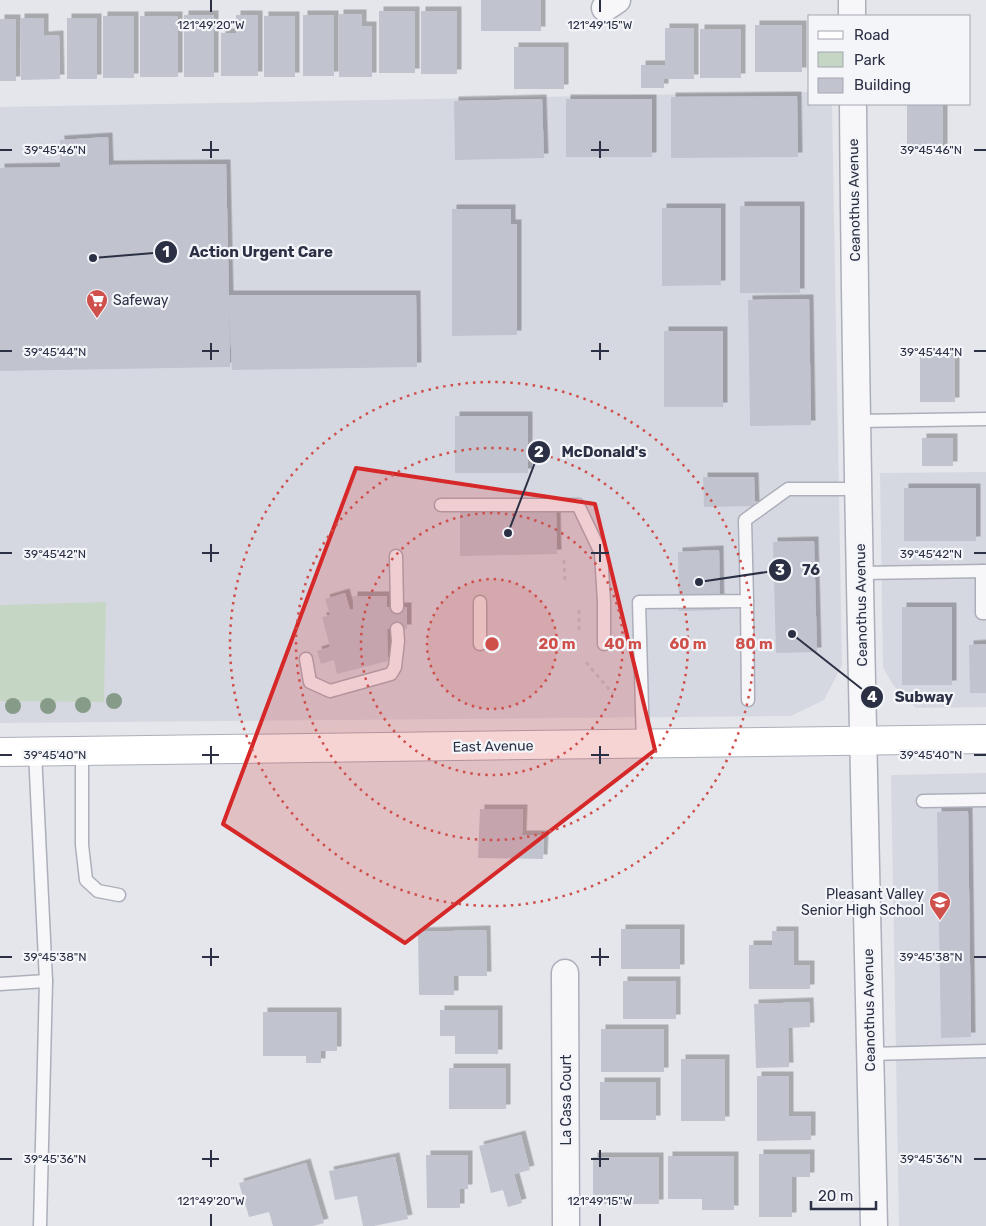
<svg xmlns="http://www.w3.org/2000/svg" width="986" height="1226" font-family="Rubik,sans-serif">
<defs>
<filter id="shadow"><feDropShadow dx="4.5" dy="-4.5" stdDeviation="0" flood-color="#0004"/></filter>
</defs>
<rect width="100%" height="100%" fill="#e4e6ec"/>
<!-- built -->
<g fill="#d6d8e1">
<path d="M810 92V104H832L842 665 824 700 791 716 0 723V107Z"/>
<path d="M986 472V707L916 708 893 685 883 667 880 473Z"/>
<path d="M986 773V1226H899L891 775Z"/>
</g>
<!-- green -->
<path fill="#c6d6c5" d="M106 602 104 702 0 701V605Z"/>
<!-- building -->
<g fill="#c1c4cf" filter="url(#shadow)">
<rect x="481" y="0" width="60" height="31"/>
<rect x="379" y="11" width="36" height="62"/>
<rect x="421" y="11" width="36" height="63"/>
<path d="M339 14H362V26H372V77H339Z"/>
<rect x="184" y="15" width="30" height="62"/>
<path d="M236 15H258V76H221V33H236Z"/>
<rect x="303" y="15" width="31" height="61"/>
<rect x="103" y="16" width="31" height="62"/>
<rect x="140" y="16" width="38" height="61"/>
<rect x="264" y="16" width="31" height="61"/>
<path d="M20 18H44V36L59 35 60 79 21 80Z"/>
<rect x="67" y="18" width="30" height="61"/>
<rect x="0" y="19" width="16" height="62"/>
<rect x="755" y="25" width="47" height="47"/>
<path d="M665 28H694V79H664V88H641V65H665Z"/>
<rect x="700" y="29" width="41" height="49"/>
<rect x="514" y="47" width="50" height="42"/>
<path d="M797 96 798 157 671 158V97Z"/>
<path d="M542 99 544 158 455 160 454 101Z"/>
<rect x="566" y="99" width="86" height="58"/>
<rect x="907" y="105" width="36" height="46"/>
<path d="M108 137 109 165 226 164 229 295H416L417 367 232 370 229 305 230 367 0 371V168L60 167V140Z"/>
<rect x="740" y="206" width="60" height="87"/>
<path d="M662 208H721V285L662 286Z"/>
<path d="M452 209H511V224H517V335L452 336Z"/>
<path d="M809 299 811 425 750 426 748 300Z"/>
<rect x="664" y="331" width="59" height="76"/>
<rect x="920" y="356" width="35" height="46"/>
<rect x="455" y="416" width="73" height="57"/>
<rect x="922" y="438" width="31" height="28"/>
<path d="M703 477H754L755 506 704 507Z"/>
<rect x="904" y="488" width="72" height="53"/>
<path d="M556 510 557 554 460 556V512Z"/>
<path d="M814 541 817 652 776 653 773 542Z"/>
<path d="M719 550 720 610 679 611 678 552Z"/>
<path d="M345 593 350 610 353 609V596H387V607H407V629H387L388 661 337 674 334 660 321 664 317 651 330 647 322 617 330 615 325 599Z"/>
<rect x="902" y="607" width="50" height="78"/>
<path d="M986 644V693H970L969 645Z"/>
<path d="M480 809H523L522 835H544L543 859 478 858Z"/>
<path d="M968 811 971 1037 941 1038 937 812Z"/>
<rect x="621" y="929" width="59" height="40"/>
<path d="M486 930 487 976H454V995H419L418 932Z"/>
<path d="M772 931H794V965H810V989H749V945H772Z"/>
<rect x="623" y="981" width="53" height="38"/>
<path d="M809 1002 810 1027 788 1028 789 1067 756 1068 754 1004Z"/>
<path d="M440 1010H498V1054H455V1036H440Z"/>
<path d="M263 1012H337V1051H321V1063H306V1056H263Z"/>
<rect x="601" y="1029" width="63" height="43"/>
<rect x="681" y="1059" width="44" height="62"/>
<rect x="449" y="1068" width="57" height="41"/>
<path d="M757 1076H789V1116H811V1140L757 1141Z"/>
<rect x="600" y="1082" width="56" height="38"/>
<path d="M521 1135 530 1170 514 1174 522 1203 508 1207 503 1190 491 1193 479 1146Z"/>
<path d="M759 1154H810V1177H792V1217H759Z"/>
<path d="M426 1155H468V1189H460V1208H427Z"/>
<path d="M668 1156H734V1210H702V1199H668Z"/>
<path d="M395 1157 408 1219 374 1226H363L357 1196 335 1200 329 1171Z"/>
<rect x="593" y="1157" width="66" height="47"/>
<path d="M306 1163 324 1223 313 1226H273L269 1212 249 1217 239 1183Z"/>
</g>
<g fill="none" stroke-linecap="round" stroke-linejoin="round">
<!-- lane casing -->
<g stroke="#acafba" stroke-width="15">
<g id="lane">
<path d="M858 421 986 419"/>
<path d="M441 505H578L601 553 604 602V644"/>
<path d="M396 556 397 607"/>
<path d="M982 571V613H986"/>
<path d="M861 573 986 571"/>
<path d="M747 601 748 700"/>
<path d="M480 602V644"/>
<path d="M306 659 310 682 330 691 391 674 395 667 398 641 397 629"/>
<path d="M643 744 639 602 747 601 745 520 788 489H858"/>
<path d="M82 751V845L86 880 98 891 119 895"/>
<path d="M35 752 46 981 40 1226"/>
<path d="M923 801 986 800"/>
<path d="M0 984 46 981"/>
<path d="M870 1054 986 1051"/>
</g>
</g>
<!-- street casing -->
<g stroke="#acafba" stroke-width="29">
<g id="street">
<path d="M852 0V16"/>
<path d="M605 8 617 0"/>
<path d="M853 104C856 478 866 852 874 1226"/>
<path d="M565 973 566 1226"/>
</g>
</g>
<!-- secondary casing -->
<g stroke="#acafba" stroke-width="30">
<path id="secondary" d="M0 752 986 739"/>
</g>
<!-- path -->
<g stroke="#c2c3cb" stroke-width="3" stroke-dasharray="4 4" stroke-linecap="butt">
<path d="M564 560 565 582"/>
<path d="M579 610V631"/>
<path d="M586 662 613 694"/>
</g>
<!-- lane -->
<use href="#lane" stroke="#f7f7fa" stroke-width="12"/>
<!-- street -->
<use href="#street" stroke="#f7f7fa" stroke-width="26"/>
<!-- secondary -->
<use href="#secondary" stroke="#fff" stroke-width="28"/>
</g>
<!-- trees -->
<g fill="#869c89">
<circle cx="114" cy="701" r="8"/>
<circle cx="83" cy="705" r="8"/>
<circle cx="13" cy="706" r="8"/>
<circle cx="48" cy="706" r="8"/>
</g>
<!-- marked area -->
<path fill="#d62828" fill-opacity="0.2" stroke="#d62828" stroke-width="4" stroke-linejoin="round" d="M356 468 595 504 655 750 405 943 223 824Z"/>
<!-- ticks -->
<path fill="none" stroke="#2b3045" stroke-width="2" d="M211 0V12M600 0V12M211 141V158M600 141V158M0 150H12M202 150H219M591 150H609M974 150H986M211 343V360M600 343V360M0 351H12M202 351H219M591 351H609M974 351H986M211 544V562M600 544V562M0 553H12M202 553H219M591 553H609M974 553H986M211 746V764M600 746V764M0 755H12M202 755H219M591 755H609M974 755H986M211 948V966M600 948V966M0 957H12M202 957H219M591 957H609M974 957H986M211 1150V1167M600 1150V1167M0 1159H12M202 1159H219M591 1159H609M974 1159H986M211 1214V1226M600 1214V1226"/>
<!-- distance rings -->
<circle cx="492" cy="644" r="65" fill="#cf4f4b" fill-opacity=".12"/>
<g fill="none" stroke="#cf4f4b" stroke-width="2.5" stroke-dasharray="2.5 5">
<circle cx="492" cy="644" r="65"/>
<circle cx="492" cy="644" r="131"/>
<circle cx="492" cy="644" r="196"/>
<circle cx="492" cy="644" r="262"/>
</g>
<!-- icons -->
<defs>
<g id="supermarket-pin" transform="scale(1.125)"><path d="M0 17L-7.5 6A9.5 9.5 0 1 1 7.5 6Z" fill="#cf4f4b" stroke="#f4f5f9"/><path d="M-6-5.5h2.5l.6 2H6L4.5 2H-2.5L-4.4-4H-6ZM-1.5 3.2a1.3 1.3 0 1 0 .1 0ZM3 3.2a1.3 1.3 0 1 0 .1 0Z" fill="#fff"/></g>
<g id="school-pin" transform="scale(1.125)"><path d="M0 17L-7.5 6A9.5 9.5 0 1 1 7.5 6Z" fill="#cf4f4b" stroke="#f4f5f9"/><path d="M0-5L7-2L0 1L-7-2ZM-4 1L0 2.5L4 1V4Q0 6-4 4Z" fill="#fff"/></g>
</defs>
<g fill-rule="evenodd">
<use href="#supermarket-pin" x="97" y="300"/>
<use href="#school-pin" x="940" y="902"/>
</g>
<g text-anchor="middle" stroke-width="4.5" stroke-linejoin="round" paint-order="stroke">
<!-- street labels -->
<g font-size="14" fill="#2b3045" stroke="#f4f5f9">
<text transform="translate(854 200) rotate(-91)" y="5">Ceanothus Avenue</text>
<text transform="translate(861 605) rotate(-91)" y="5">Ceanothus Avenue</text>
<text transform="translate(493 746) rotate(-1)" y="5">East Avenue</text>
<text transform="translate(869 1010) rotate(-91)" y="5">Ceanothus Avenue</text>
<text transform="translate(566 1100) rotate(-90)" y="5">La Casa Court</text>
</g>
<!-- poi labels -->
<g font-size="14" fill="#2b3045" stroke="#f4f5f9" text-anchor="start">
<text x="113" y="305">Safeway</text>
<text x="924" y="899" text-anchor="end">Pleasant Valley<tspan x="924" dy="16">Senior High School</tspan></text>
</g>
</g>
<g font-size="12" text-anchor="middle" fill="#2b3045" stroke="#f4f5f9" stroke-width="4.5" stroke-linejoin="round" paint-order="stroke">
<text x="211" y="29">121°49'20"W</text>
<text x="600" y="29">121°49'15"W</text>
<text x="55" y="154">39°45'46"N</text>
<text x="931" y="154">39°45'46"N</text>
<text x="55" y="356">39°45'44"N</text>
<text x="931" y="356">39°45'44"N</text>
<text x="55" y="558">39°45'42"N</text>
<text x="931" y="558">39°45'42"N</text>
<text x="55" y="759">39°45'40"N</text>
<text x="931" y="759">39°45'40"N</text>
<text x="55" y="961">39°45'38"N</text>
<text x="931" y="961">39°45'38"N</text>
<text x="55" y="1163">39°45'36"N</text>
<text x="931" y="1163">39°45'36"N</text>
<text x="211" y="1205">121°49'20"W</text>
<text x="600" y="1205">121°49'15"W</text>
</g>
<circle cx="492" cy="644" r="8" fill="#cf4f4b" stroke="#f4f5f9" stroke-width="2.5"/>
<g font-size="15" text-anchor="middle" font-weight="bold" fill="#cf4f4b" stroke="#f4f5f9" stroke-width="4.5" stroke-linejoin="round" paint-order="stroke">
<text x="557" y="649">20 m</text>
<text x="623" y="649">40 m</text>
<text x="688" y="649">60 m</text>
<text x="754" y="649">80 m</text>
</g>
<!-- callouts -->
<path fill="none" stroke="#2b3045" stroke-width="2" d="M93 258L166 252M508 533L539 452M699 582L780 570M792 634L872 697"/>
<g fill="#2b3045" stroke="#f4f5f9" stroke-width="2">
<circle cx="93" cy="258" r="5"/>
<circle cx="508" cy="533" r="5"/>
<circle cx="699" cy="582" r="5"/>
<circle cx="792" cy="634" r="5"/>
<circle cx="166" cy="252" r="12"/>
<circle cx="539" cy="452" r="12"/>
<circle cx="780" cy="570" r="12"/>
<circle cx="872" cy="697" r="12"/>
</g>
<g font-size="15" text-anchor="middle" font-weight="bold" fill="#fff">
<text x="166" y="257">1</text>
<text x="539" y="457">2</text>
<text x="780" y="575">3</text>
<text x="872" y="702">4</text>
</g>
<g font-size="15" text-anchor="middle" font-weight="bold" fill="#2b3045" stroke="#f4f5f9" stroke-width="4.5" stroke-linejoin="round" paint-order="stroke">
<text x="261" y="257">Action Urgent Care</text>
<text x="604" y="457">McDonald's</text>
<text x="811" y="575">76</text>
<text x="924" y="702">Subway</text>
</g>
<!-- legend -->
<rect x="808" y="15" width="162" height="90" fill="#f4f5f9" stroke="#a4a6b1"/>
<rect x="818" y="31" width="25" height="8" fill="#ffffff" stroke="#a4a6b1"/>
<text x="854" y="40" font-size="15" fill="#2b3045">Road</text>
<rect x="818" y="52" width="25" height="15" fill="#c6d6c5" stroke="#a4a6b1"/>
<text x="854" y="65" font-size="15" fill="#2b3045">Park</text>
<rect x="818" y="78" width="25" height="15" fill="#c1c4cf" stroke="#a4a6b1"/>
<text x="854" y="90" font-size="15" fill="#2b3045">Building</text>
<!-- scale -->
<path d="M811 1201v8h65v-8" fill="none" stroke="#2b3045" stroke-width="2.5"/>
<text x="818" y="1201" font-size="15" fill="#2b3045" stroke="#f4f5f9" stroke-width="4" paint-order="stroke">20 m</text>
</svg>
